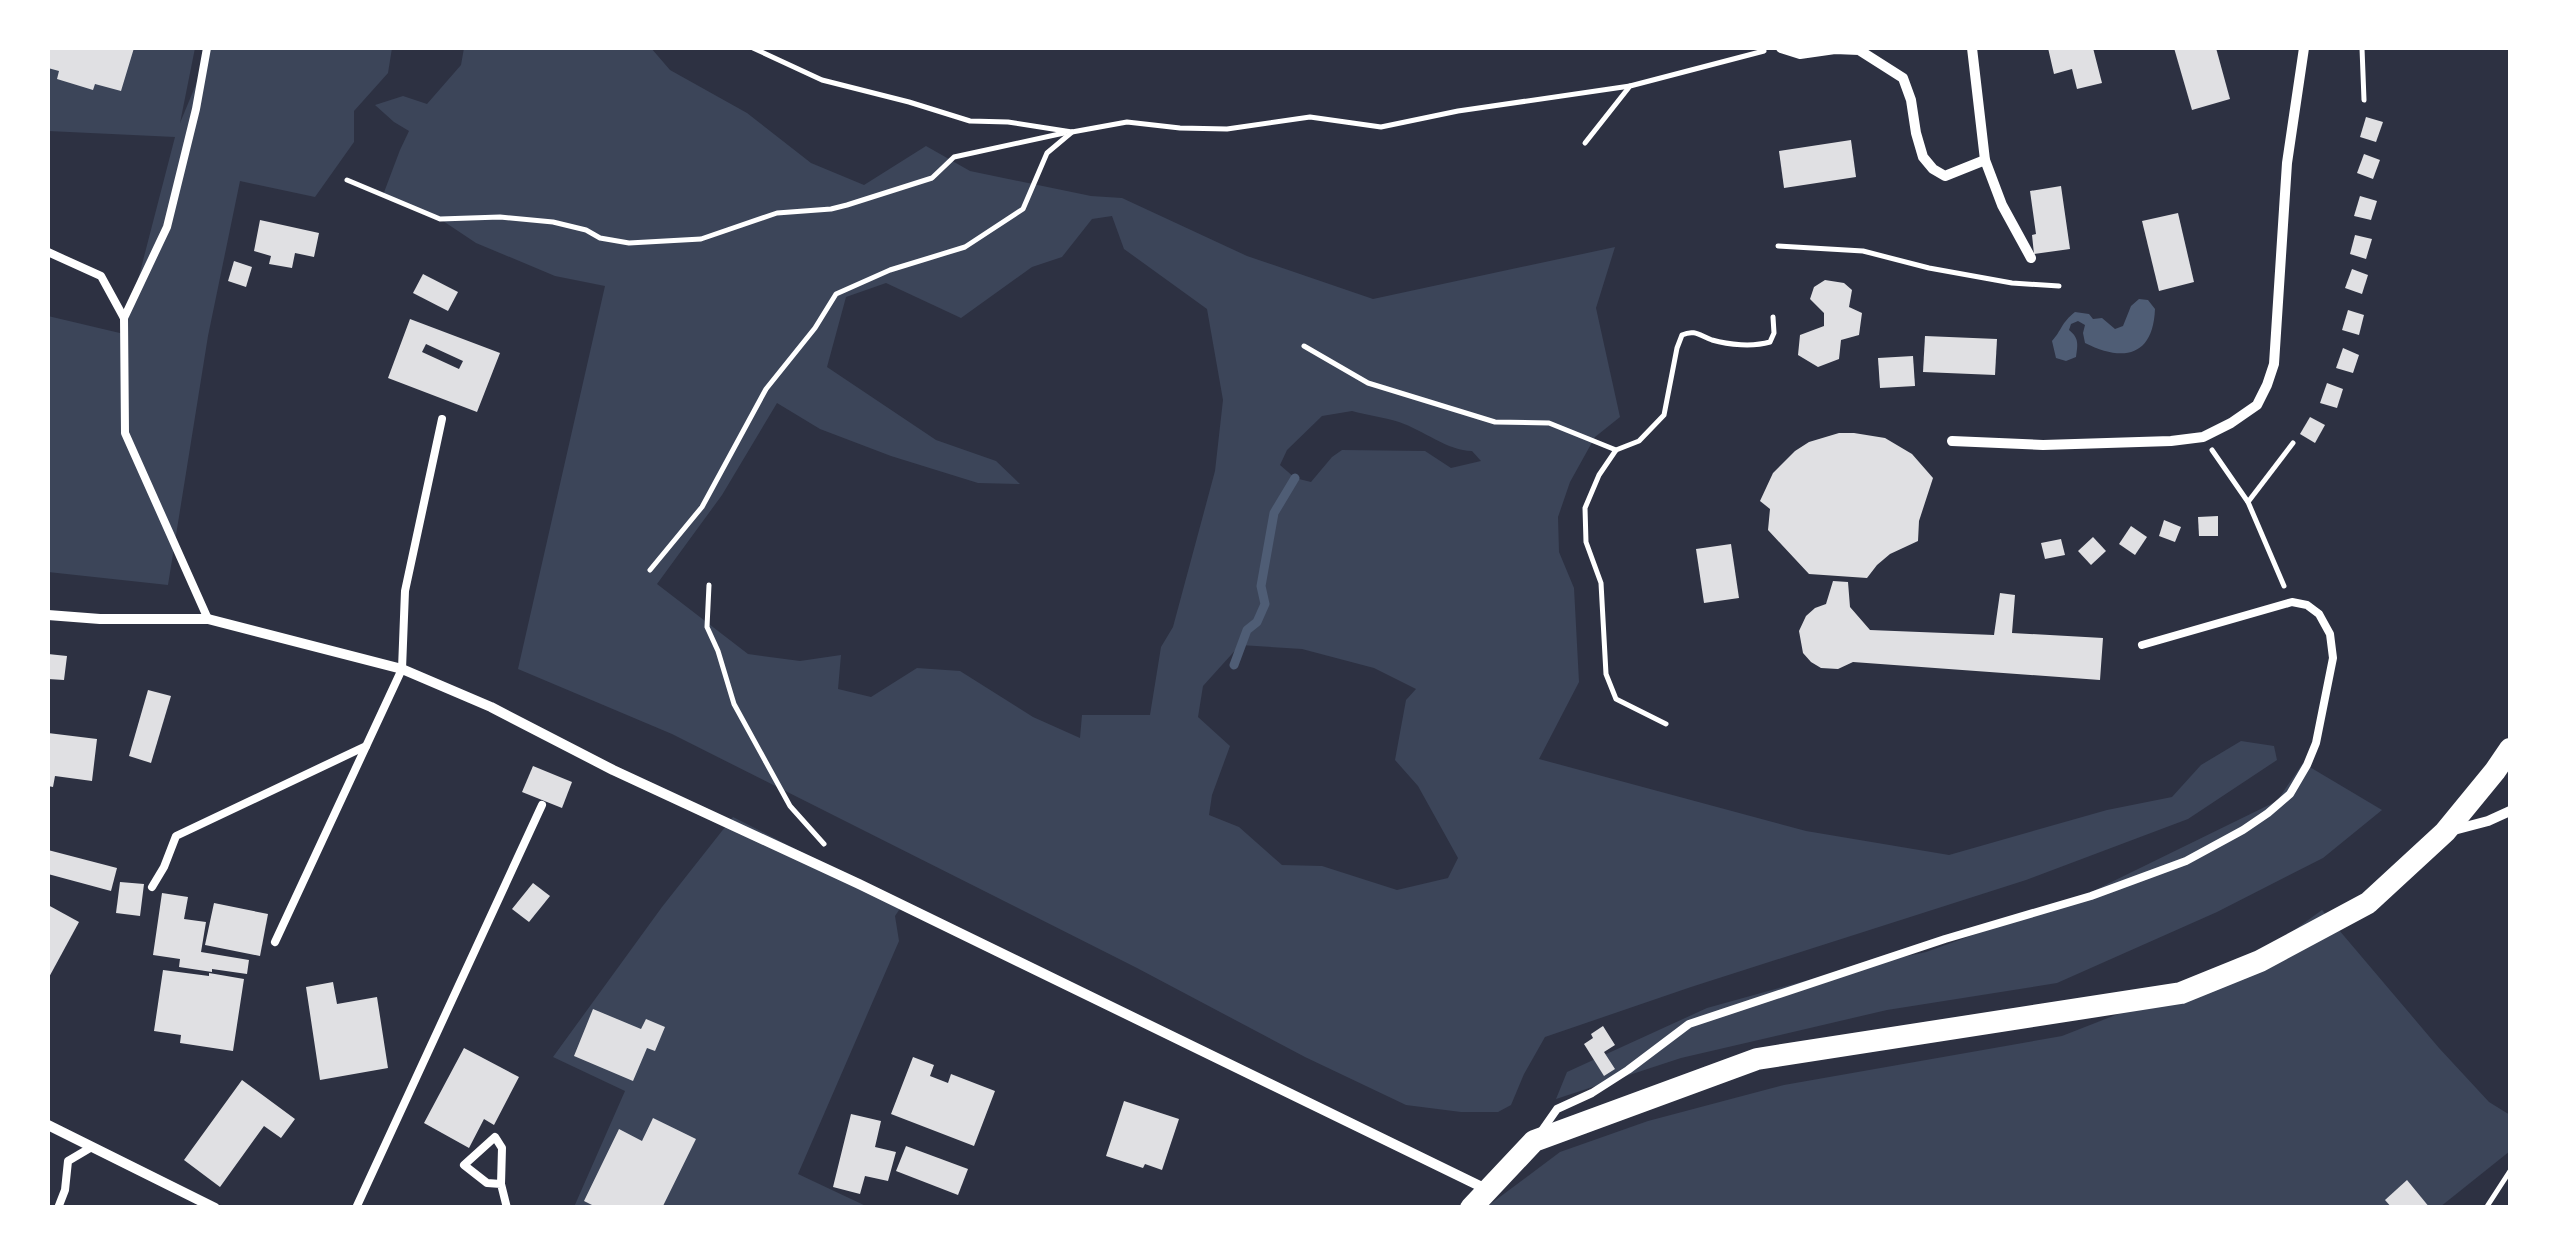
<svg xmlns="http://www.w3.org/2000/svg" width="2558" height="1255" font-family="'Playfair Display',serif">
<rect width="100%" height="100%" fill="#2d3142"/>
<!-- green -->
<g fill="#3c4559" fill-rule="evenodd">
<path d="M48 48H195L180 123 211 48H392L388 73 354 111V142L315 197 240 181 208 336 168 585 48 572V316L124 334 175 137 48 131Z"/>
<path d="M464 48H651L670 70 747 113 811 163 864 185 926 146 970 171 1091 196 1122 198 1247 256 1373 299 1615 247 1596 308 1620 417 1595 437 1570 482 1558 517 1559 552 1574 588 1579 682 1539 759 1806 831 1949 855 2107 810 2172 797 2201 765 2241 741 2274 746 2277 760 2188 819 2026 880 1691 987 1545 1037 1524 1074 1511 1105 1498 1112H1461L1406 1105 1305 1057 1137 968 672 734 518 669 605 286 555 276 476 243 440 219 383 195 400 150 409 131 394 122 375 105 403 96 427 104 461 65ZM1112 216 1124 249 1207 309 1223 400 1215 471 1173 627 1161 647 1150 715H1082L1080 738 1033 717 960 671 917 668 871 697 838 689 841 655 800 661 748 654 657 584 722 495 777 403 820 429 891 456 978 483 1020 484 996 461 936 440 827 367 846 297 886 283 961 318 1032 267 1062 257 1092 219ZM1352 411C1367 415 1383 417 1399 422 1423 430 1448 451 1472 451L1481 461 1451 468 1425 451 1342 450 1332 457 1311 482 1295 478 1280 465 1287 450 1322 416ZM1240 645 1302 649 1374 668 1416 689 1406 700 1395 760 1418 786 1458 858 1448 878 1397 890 1322 866 1282 865 1239 827 1209 815 1212 795 1230 746 1198 717 1203 686Z"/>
<path d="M2303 763 2382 810 2323 858 2217 912 2057 983 1887 1010 1681 1058 1556 1099 1567 1072 1707 1008 1848 969 1926 952 2089 893 2277 801Z"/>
<path d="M733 817 903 904 895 916 899 941 798 1174 868 1207H574L625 1091 553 1057 662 907Z"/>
<path d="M2322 910 2439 1048 2489 1102 2510 1115V1151L2440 1207 1485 1208 1560 1152 1648 1121 1784 1085 2062 1036 2159 998 2279 941Z"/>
</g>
<!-- water -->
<path fill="#4f5d75" d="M2139 299 2148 300 2155 309C2153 357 2123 362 2085 343L2083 333 2085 325 2078 321 2071 324 2069 330C2079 338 2078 344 2076 357L2066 361 2056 358 2052 341C2062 330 2061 323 2075 312L2089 314 2093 319 2102 318 2115 329 2123 326 2131 306Z"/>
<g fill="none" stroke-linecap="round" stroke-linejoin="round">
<!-- stream -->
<path stroke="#4f5d75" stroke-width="9" d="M1234 665 1247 630 1257 622 1265 604 1261 586 1274 513 1295 478"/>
</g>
<!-- building -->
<g fill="#e0e0e3" fill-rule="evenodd">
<path d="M48 48H134L121 91 95 84 93 90 57 79 59 71 48 68Z"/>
<path d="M2048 48H2093L2102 83 2077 89 2072 69 2054 74Z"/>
<path d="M2174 48H2216L2230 99 2192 110Z"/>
<path d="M2366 117 2383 122 2376 142 2360 137Z"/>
<path d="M1851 140 1856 177 1784 188 1779 151Z"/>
<path d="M2364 154 2380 160 2373 179 2357 173Z"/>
<path d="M2061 186 2070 249 2034 254 2032 235 2036 234 2030 191Z"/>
<path d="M2360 196 2377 201 2371 220 2354 216Z"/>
<path d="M2178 213 2194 282 2159 291 2142 221Z"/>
<path d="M260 220 319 233 314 257 295 253 292 268 269 264 271 256 254 251Z"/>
<path d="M2355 235 2372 239 2366 259 2350 254Z"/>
<path d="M234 261 252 267 246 287 228 281Z"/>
<path d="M2352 269 2368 275 2362 294 2345 288Z"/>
<path d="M423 274 458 292 448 311 413 293Z"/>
<path d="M1825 280 1844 283 1852 290 1849 307 1862 313 1859 335 1841 340 1839 359 1818 367 1798 355 1800 335 1824 326V313L1810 299 1814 287Z"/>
<path d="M2348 310 2364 315 2359 335 2342 330Z"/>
<path d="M410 319 500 353 477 412 388 378ZM426 344 463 361 459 369 422 352Z"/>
<path d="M1925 336 1997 339 1995 375 1923 372Z"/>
<path d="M2343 348 2359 355 2353 373 2336 368Z"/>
<path d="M1913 356 1915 386 1880 388 1878 358Z"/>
<path d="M2327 383 2343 389 2337 408 2320 403Z"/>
<path d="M2310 417 2325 425 2315 443 2300 434Z"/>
<path d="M1839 433H1854L1885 438 1912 454 1933 478 1919 521 1918 541 1890 554 1877 565 1867 578 1809 574 1768 530 1770 509 1760 501 1773 473 1795 451 1809 442Z"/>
<path d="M2218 516V536H2199L2198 517Z"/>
<path d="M2164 520 2181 527 2175 542 2159 536Z"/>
<path d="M2131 526 2147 537 2135 555 2119 544Z"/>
<path d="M2093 537 2106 551 2091 565 2078 551Z"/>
<path d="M2061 539 2065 555 2045 559 2041 543Z"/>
<path d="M1731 544 1739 598 1704 603 1696 549Z"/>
<path d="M1833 581 1848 582 1850 607 1870 630 1994 635 2000 593 2015 595 2012 633 2103 638 2100 680 1853 662 1838 669 1821 668 1811 662 1803 653 1799 631 1806 616 1815 608 1826 604Z"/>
<path d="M48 654 67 656 64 680 48 679Z"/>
<path d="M148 690 171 696 151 763 129 756Z"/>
<path d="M48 733 97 739 92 781 55 776 53 787 48 786Z"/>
<path d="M533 766 572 782 562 808 522 792Z"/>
<path d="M48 850 117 868 111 891 48 874Z"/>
<path d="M120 882 144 884 140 916 116 913Z"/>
<path d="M533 883 550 896 529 922 512 909Z"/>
<path d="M162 893 188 897 184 919 206 922 201 952 249 960 247 974 212 969V972L179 967 180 959 153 955Z"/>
<path d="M214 903 268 914 260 956 205 945Z"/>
<path d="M48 905 79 922 48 979Z"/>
<path d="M163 970 209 976V973L244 979 233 1051 180 1043 181 1035 154 1031Z"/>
<path d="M333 982 337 1004 377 997 388 1068 320 1080 306 987Z"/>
<path d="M593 1009 641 1029 646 1019 665 1027 655 1051 647 1048 633 1081 574 1056Z"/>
<path d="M1603 1026 1615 1045 1604 1052 1615 1069 1604 1076 1584 1044 1593 1038 1591 1034Z"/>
<path d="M464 1048 519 1077 494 1125 484 1119 469 1148 424 1123Z"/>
<path d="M913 1057 934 1065 930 1076 948 1083 951 1074 995 1091 974 1146 891 1114Z"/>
<path d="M242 1080 295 1119 281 1138 264 1126 220 1187 184 1160Z"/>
<path d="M1124 1101 1179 1119 1162 1170 1145 1164 1143 1168 1106 1156Z"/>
<path d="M851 1114 881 1121 875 1147 896 1152 888 1181 865 1176 860 1194 833 1187Z"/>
<path d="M653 1118 696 1139 662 1208H598L584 1201 619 1129 642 1141Z"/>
<path d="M906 1146 968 1169 958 1195 896 1171Z"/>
<path d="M2407 1180 2430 1208H2392L2385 1200Z"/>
</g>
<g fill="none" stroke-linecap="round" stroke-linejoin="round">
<!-- path -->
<g stroke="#fff" stroke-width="5">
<path d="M753 48 822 80 909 102 970 121 1008 122 1072 132 1127 122 1180 128 1227 129 1310 117 1381 127 1458 111 1630 86"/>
<path d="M2362 48 2364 100"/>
<path d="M1585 143 1630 86 1764 51"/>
<path d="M347 180 440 219 500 217 553 222 586 230 600 238 629 243 701 239 777 213 831 209 847 205 932 178 954 157 1064 133"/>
<path d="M1778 246 1863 251 1929 268 2012 283 2059 286"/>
<path d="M1304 346 1368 383 1495 422 1549 423 1616 450"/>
<path d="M2212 450 2248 502 2284 586"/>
<path d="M2248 502 2293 443"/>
<path d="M650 570 702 507 766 389 815 328 836 294 890 270 965 247 1023 209 1047 153 1072 132"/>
<path d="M709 585 707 627 718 651 734 704 790 806 824 844"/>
<path d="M1666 724 1616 699 1606 674 1601 583 1586 542 1585 508 1599 475 1616 450 1639 441 1664 415 1677 348 1682 335C1695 329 1700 336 1712 340 1729 345 1753 347 1770 342L1774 333 1773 317"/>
<path d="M2486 1208 2510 1171"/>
</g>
<!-- service -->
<g stroke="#fff" stroke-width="8">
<path d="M48 252 101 276 124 318 125 433 208 619"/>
<path d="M124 318 167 227 196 109 207 48"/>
<path d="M152 887 164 867 176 836 366 746"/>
<path d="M275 942 402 669 405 591 442 419"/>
<path d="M1543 1129 1557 1109 1592 1093 1628 1070 1689 1024 1945 939 2091 896 2186 861 2243 830 2268 813 2290 794 2307 765 2316 743 2333 658 2330 634 2319 614 2307 605 2292 602 2142 645"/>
<path d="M501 1184 487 1183 464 1165 495 1137 502 1148 501 1184 507 1208"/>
<path d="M58 1208 65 1190 68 1161 90 1148"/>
<path d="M356 1208 542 805"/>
</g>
<!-- minor -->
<g stroke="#fff" stroke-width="10">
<path d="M1781 48 1800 54 1835 49 1859 50 1903 78 1911 100 1916 133 1923 157 1933 169 1945 176 1985 160"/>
<path d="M1972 48 1985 160 2002 205 2031 258"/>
<path d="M1952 441 2043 445 2171 441 2203 437 2231 423 2257 405 2267 385 2274 364 2287 163 2304 48"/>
<path d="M48 615 100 619H208L402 669 491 707 613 770 859 884 1486 1189"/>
<path d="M2450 831 2488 821 2510 811"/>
<path d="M48 1125 215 1208"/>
</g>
<!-- primary -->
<path stroke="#fff" stroke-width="22" d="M1471 1208 1534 1141 1757 1059 2181 993 2260 961 2368 903 2445 832 2495 771 2510 749"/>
</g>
<!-- border -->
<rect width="2558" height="1255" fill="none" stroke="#ffffff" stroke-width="100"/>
</svg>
